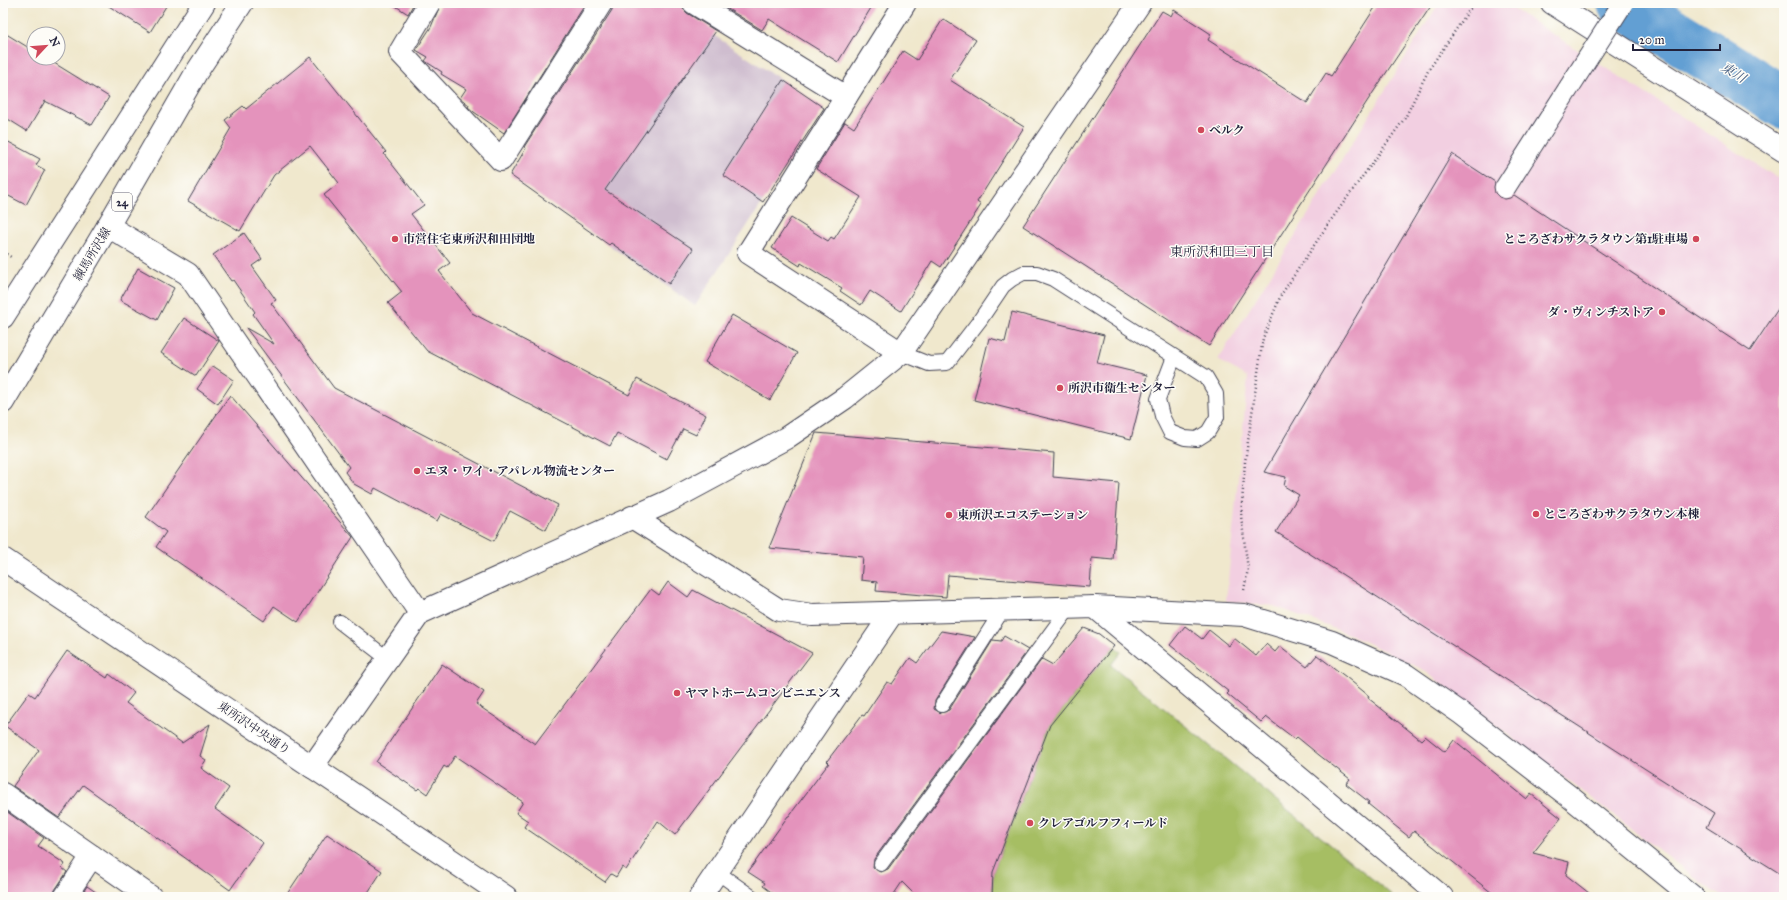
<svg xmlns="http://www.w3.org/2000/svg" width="1787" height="900" font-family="'IM FELL Great Primer','Noto Serif JP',serif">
<rect width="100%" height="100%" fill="#fdfcf7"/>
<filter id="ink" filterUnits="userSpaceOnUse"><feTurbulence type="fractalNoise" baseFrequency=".025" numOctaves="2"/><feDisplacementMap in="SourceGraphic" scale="8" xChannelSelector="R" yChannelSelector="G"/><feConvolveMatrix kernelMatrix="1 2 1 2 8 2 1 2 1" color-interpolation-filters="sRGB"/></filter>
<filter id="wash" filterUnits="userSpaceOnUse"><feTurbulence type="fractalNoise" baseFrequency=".012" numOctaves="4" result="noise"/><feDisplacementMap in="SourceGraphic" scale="16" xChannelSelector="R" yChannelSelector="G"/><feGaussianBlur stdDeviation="0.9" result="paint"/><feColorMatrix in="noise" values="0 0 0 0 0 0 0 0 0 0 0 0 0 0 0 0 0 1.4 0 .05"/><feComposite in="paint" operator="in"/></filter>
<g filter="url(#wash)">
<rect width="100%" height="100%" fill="#f0e8cd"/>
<!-- built -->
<path fill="#f2cfe1" d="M1439 3H1504L1784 182V897H1722L1714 892 1422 669 1351 635 1274 606 1226 601 1248 377 1218 360Z"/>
<!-- industrial -->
<path fill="#cfbdcf" d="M615 3H665L824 108 695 306 510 175Z"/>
<!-- green -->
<path fill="#a6be63" stroke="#64704f" d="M1114 646 1121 652 1111 665 1393 896 1392 897H992L993 872 1050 725Z"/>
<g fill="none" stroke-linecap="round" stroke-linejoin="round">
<!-- river -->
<path stroke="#629fd3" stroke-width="52" d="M1623 3 1784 103"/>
</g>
<g id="blocks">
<!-- building -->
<g fill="#e493bc">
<path d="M104 3H168L150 32Z"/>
<path d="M391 3H414L408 14Z"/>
<path d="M441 3H586L504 133 474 112 468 107 469 105 460 98 466 89 441 74 442 72 425 61 428 57 416 50 431 27Z"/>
<path d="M613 3H682L683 9 687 13 716 31 605 190 693 249 669 284 611 243 609 245 510 175 526 148 524 147 612 10Z"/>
<path d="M718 3H874L838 62 769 19 762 30Z"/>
<path d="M1378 3H1433L1368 100 1209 346 1023 226 1162 11 1171 16 1174 10 1211 34 1208 40 1307 103 1326 73 1331 76Z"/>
<path d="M943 19 976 40 950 80 1024 127 977 202 981 205 941 267 932 261 901 311 870 291 861 305 840 291 842 288 801 263 800 266 772 248 791 218 828 241 831 237 834 239 861 197 816 169 845 122 854 128 903 51 917 60Z"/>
<path d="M3 32 34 51V58H46L109 97 92 125 45 101 27 131 3 116Z"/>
<path d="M310 57 386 152 384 154 424 205 411 214 450 263 439 271 472 313 629 395 637 379 706 415 696 435 683 429 667 459 617 433 610 446 427 351 388 303 402 292 324 195 339 183 310 146 274 175 240 231 188 201 231 128 225 120 243 106 246 109Z"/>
<path d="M783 80 824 108 763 202 723 175Z"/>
<path d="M3 139 40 159 36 165 45 170 26 205 3 193Z"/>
<path d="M1452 154 1495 182 1494 187 1495 193 1499 197 1505 199 1510 198 1514 195 1750 351 1784 300V876L1706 827 1714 813 1276 532 1299 495 1284 486 1286 477 1264 472Z"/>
<path d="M244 233 262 259 252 266 276 300 271 303 334 388 558 505 546 530 510 511 494 541 441 514 437 521 375 488 372 494 354 484 345 472 349 467 246 328 274 344 253 314 255 312 233 280 231 281 213 255Z"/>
<path d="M138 268 174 288 157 320 120 300Z"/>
<path d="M1012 312 1104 335 1097 363 1147 375 1131 439 974 400 989 338 1005 342Z"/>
<path d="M732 315 797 353 770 400 705 362Z"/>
<path d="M184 318 219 341 196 376 161 353Z"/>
<path d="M213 366 234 380 218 404 197 389Z"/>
<path d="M230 395 353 537 298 622 274 606 264 621 156 547 166 532 146 517Z"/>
<path d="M816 433 1054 453 1053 477 1119 483 1113 560 1092 558 1090 587 948 575 946 597 876 591 877 582 861 580 863 557 769 548Z"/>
<path d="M668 582 688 597 693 590 812 653 675 835 658 821 626 870 622 867 616 877 611 874 605 882 524 827 528 821 516 813 523 802 455 756 447 768 444 766 427 794 419 788 417 790 376 762 442 664 484 692 476 704 535 744 651 589 659 595Z"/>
<path d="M1185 626 1202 639 1209 630 1229 646 1234 638 1256 656 1266 644 1275 652 1280 646 1307 667 1317 655 1346 677 1369 696 1368 698 1421 740 1425 736 1445 752 1454 740 1527 799 1531 794 1561 818 1533 853 1569 862 1566 875 1594 897H1497L1414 831 1409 837 1368 804 1369 802 1346 784 1350 779 1319 755 1297 737 1295 739 1266 717 1261 722 1227 694 1229 692 1170 645Z"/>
<path d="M1084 628 1099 634 1114 646 1050 725 993 872 992 897H917L902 882 892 897H778L763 886 765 883 748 872 788 816H789L829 763 827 761 862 715 864 716 887 682 892 684 910 658 917 663 941 631 975 637 935 701 934 709 941 713 949 710 993 640 1001 641 1004 636 1028 650 874 859 873 867 880 872 888 869 1042 659 1053 665Z"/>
<path d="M67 651 107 678 109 674 134 693 126 703 182 743 210 724 200 756 206 760 201 768 229 788 215 809 263 843 230 890 83 785 59 818 13 786 39 750 5 726 29 693 35 697Z"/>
<path d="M3 809 44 838 38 846 65 864 62 868 67 872 55 890 53 897H3Z"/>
<path d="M327 834 382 871 365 897H285Z"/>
<path d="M87 886 103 897H80Z"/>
</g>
</g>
</g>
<g filter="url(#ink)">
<use href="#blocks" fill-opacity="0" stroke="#414051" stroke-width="1"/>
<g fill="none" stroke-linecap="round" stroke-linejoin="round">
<!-- service casing -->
<g stroke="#414051" stroke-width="16">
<g id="service">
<path d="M901 353 929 364 947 363 980 320 1003 286 1012 279 1023 273H1037L1053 279 1206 377 1216 394 1217 417 1208 432 1197 439 1185 438 1170 432 1162 416 1158 399 1174 357"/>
<path d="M340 622 388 659"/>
<path d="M942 705 1003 609"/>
<path d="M881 864 1070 607"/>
<path d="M717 872 752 897"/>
</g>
</g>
<!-- minor casing -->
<g stroke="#414051" stroke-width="24">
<g id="minor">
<path d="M429 3 400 52 501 160 601 3"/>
<path d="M694 3 846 97"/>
<path d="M1552 3 1784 151"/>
<path d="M108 226 188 274 420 613"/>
<path d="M901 353 748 253 905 3"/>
<path d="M632 517 779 610 812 615 1095 607 1244 615 1332 642 1406 675 1462 714 1570 797 1693 897"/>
<path d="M1095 607 1442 897"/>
<path d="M312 767 420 613 669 501 786 438 845 398 901 353 1140 3"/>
<path d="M3 794 151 897"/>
<path d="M65 897 92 856"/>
<path d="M700 897 893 612"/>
</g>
</g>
<!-- tertiary casing -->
<g stroke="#414051" stroke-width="24">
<path id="tertiary" d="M3 559 506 897"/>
</g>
<!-- primary casing -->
<g stroke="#414051" stroke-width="24">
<g id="primary">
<path d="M3 317 204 3"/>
<path d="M3 402 108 226 196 73 242 3"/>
</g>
</g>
<!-- path -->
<g stroke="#414051" stroke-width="2.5" stroke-dasharray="1 3" stroke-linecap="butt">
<path d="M3 252 11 257"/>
<path d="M1244 590 1248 569 1241 516 1245 462 1263 338 1281 295 1331 220 1405 118 1428 71 1474 3"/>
</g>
<!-- service -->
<use href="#service" stroke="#fff" stroke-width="14"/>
<!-- minor -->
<use href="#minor" stroke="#fff" stroke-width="22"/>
<!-- tertiary -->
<use href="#tertiary" stroke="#fff" stroke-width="22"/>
<!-- primary -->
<use href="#primary" stroke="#fff" stroke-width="22"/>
<!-- pedestrian-bridge casing -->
<g stroke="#414051" stroke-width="22" stroke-linecap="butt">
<path id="pedestrian-bridge" d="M1505 188 1623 3"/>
</g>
<!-- pedestrian-bridge -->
<use href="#pedestrian-bridge" stroke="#fff" stroke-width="20"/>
</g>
</g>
<!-- markers -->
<g fill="#d1495b" stroke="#fdfcf7" stroke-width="1.5">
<circle cx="1201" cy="130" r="4"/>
<circle cx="395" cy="239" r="4"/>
<circle cx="1696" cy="239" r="4"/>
<circle cx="1662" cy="312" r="4"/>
<circle cx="1060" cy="388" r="4"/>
<circle cx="417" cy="471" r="4"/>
<circle cx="1536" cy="514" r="4"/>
<circle cx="949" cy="515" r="4"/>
<circle cx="677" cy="693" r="4"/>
<circle cx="1030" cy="823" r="4"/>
</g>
<g text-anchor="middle" stroke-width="3" stroke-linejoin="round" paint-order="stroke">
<!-- shield labels -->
<rect fill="#fdfcf7" stroke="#646373" stroke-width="1" x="112" y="193" width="20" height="18" rx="3"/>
<g font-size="11" font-weight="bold" fill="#22223b">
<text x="122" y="206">24</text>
</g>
<!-- poi labels -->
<g font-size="12" font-weight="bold" fill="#22223b" stroke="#fdfcf7" text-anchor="start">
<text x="1209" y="134">ベルク</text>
<text x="403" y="243">市営住宅東所沢和田団地</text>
<text x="1688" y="243" text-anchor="end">ところざわサクラタウン第1駐車場</text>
<text x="1654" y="316" text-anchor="end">ダ・ヴィンチストア</text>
<text x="1068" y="392">所沢市衛生センター</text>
<text x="425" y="475">エヌ・ワイ・アパレル物流センター</text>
<text x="1544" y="518">ところざわサクラタウン本棟</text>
<text x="957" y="519">東所沢エコステーション</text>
<text x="685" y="697">ヤマトホームコンビニエンス</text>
<text x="1038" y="827">クレアゴルフフィールド</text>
</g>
<!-- street labels -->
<g font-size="12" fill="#22223b" stroke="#fdfcf7">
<text transform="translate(92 254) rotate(-59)" y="4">練馬所沢線</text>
<text transform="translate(254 728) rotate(34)" y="4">東所沢中央通り</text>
</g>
<!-- water labels -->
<g font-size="13" font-style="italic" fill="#3f5a7f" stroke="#fdfcf7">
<text transform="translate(1734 72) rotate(32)" y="5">東川</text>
</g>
<!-- neighbourhood labels -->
<g font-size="13" fill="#22223b" stroke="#fdfcf7">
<text x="1222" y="256">東所沢和田三丁目</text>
</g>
</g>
<!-- margin -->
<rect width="1787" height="900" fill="none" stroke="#fdfcf7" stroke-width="16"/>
<!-- north arrow -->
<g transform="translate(46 46) rotate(64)"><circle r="19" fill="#fdfcf7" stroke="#a5a5ac"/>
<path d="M0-3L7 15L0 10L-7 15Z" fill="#d1495b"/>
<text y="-6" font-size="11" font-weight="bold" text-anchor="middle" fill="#22223b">N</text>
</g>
<!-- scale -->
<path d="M1633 44v6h87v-6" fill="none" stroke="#22223b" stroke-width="2"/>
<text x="1639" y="44" font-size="12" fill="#22223b" stroke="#fdfcf7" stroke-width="3" paint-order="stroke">20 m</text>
</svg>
